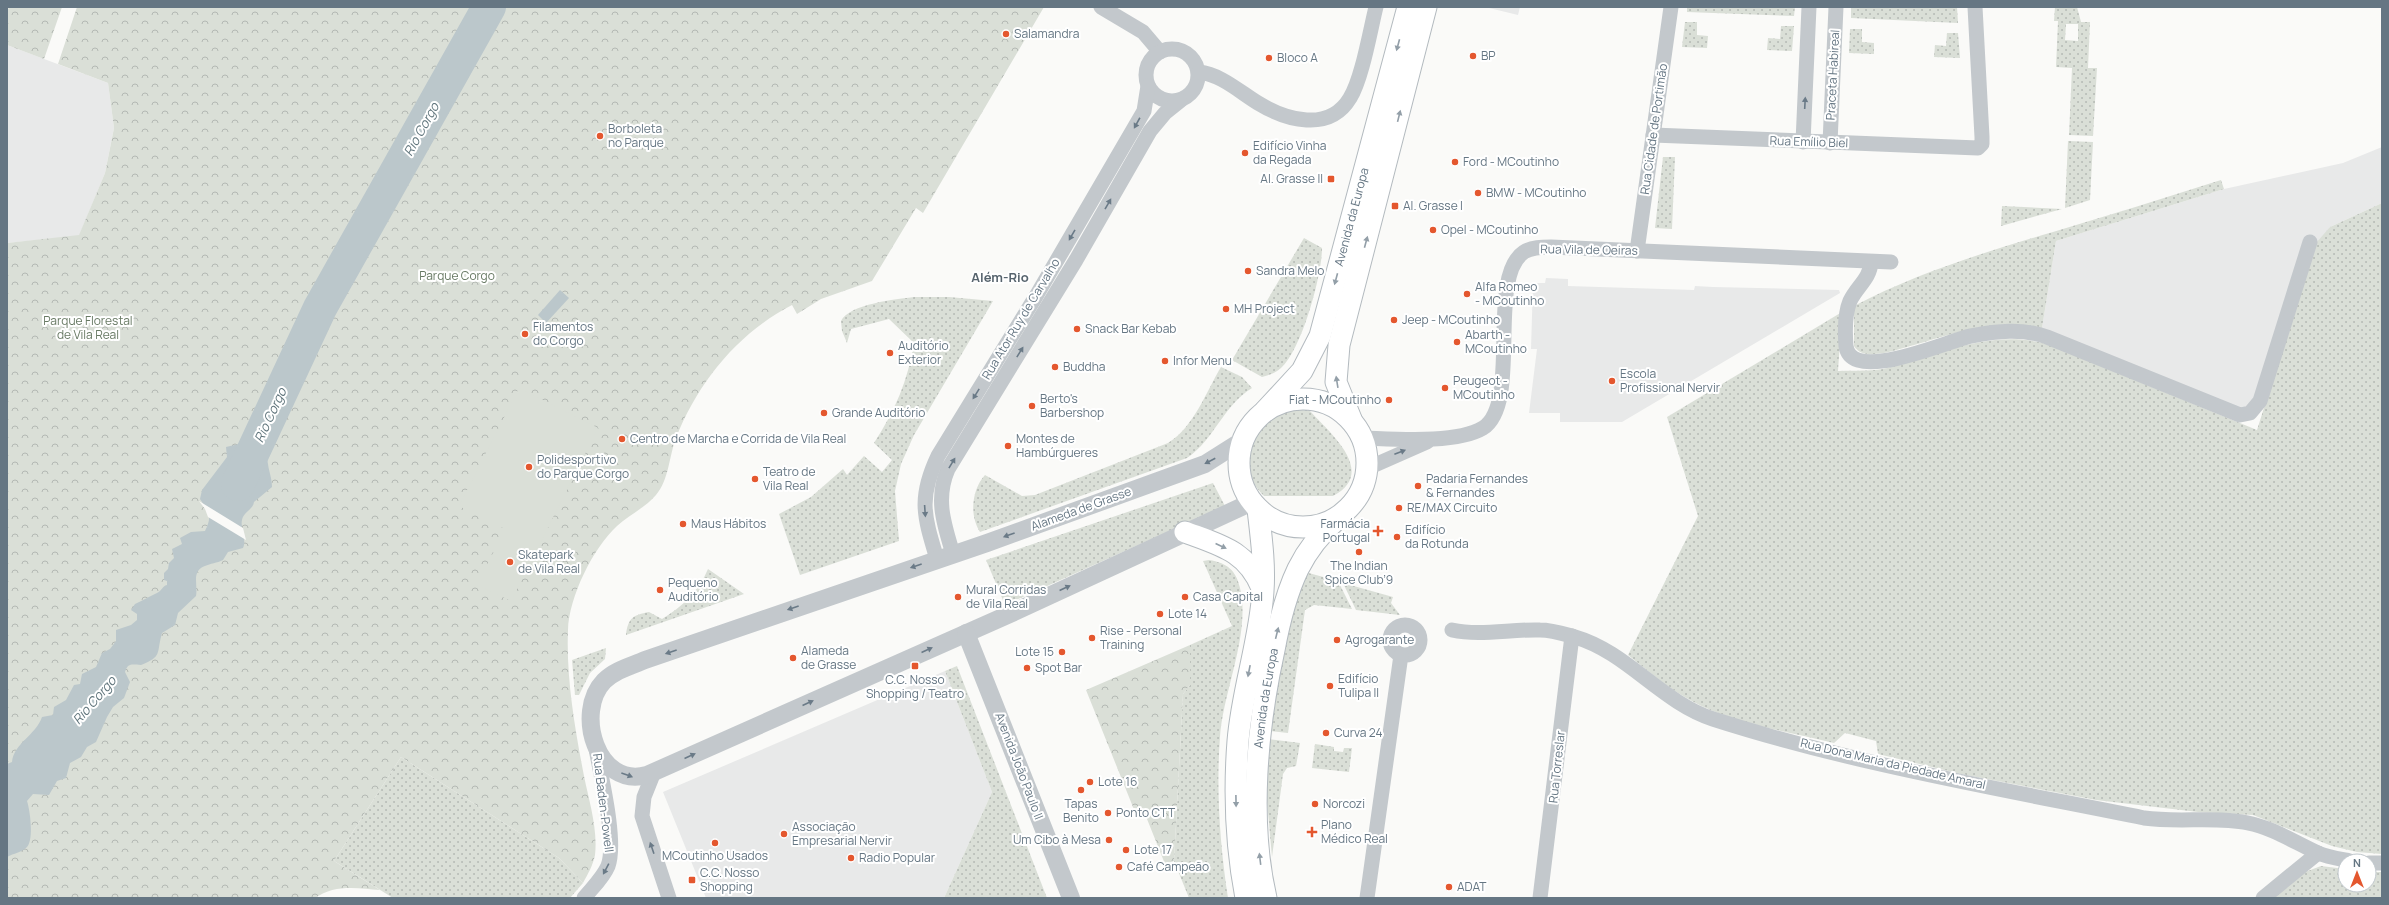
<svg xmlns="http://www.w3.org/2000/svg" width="2389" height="905" font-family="Manrope,sans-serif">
<defs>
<pattern id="grass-dots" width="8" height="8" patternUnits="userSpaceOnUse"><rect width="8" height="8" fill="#dadfd7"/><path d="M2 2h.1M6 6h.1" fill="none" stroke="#b4b9b4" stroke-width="1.8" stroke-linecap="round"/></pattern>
<pattern id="forest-crowns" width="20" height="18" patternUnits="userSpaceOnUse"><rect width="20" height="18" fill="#dadfd7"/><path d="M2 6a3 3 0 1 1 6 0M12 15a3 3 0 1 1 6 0" fill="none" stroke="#b4b9b4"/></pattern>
</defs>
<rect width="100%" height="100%" fill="#fafaf8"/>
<!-- built -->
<g fill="#e8e9e9">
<path d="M1485 7H1520L1518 15Z"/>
<path d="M7 45 108 83 114 128 105 173 79 236 7 243Z"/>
<path d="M2382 147V203L2330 227 2254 402 2241 410 2042 328 2056 241 2224 189 2343 163Z"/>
<path d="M1546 278 1568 279V286L1694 290 1695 286 1713 287 1839 290 1840 293 1622 422H1560V413H1529L1537 349H1531L1533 283H1545Z"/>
<path d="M945 671 992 792 944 898H706L663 792Z"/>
</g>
<!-- grass -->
<g fill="url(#grass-dots)" fill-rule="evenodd">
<path d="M1687 7H1795L1794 16 1687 12Z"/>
<path d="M1851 7H1957L1958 23 1851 18Z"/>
<path d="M2055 7H2077L2081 22H2090L2088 68H2097L2093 136 2069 135 2072 68 2056 67 2058 21H2054ZM2066 24H2078V41L2065 40Z"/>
<path d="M1685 22H1697V35L1708 36 1707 48 1682 47Z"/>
<path d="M1781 26H1794L1792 51 1767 50 1768 38 1780 39Z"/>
<path d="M1850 29H1862V42L1874 43V54L1849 53Z"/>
<path d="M1947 33H1958L1960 58 1934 57 1935 45 1946 46Z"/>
<path d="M2068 141 2093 142 2090 200 2065 208Z"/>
<path d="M1663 157H1675L1672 229 1655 228Z"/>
<path d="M2221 180 2224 189 2056 241 2042 328C1987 315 1937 341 1884 353 1873 354 1861 357 1854 346V306C1917 273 1985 252 2053 232 2109 215 2165 198 2221 180Z"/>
<path d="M2382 203V854L2357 852 2332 846 2253 815 2198 812 2096 800 1961 774 1878 754 1876 741 1845 733 1834 743C1786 731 1733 724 1690 700 1668 688 1648 671 1628 655L1698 516 1667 417 1842 312 1838 371C1853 370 1872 372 1887 368 1940 354 1991 329 2047 344L2257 430 2316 243 2330 227Z"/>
<path d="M2002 206 2062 209 2001 226Z"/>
<path d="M1304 238 1322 248C1322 275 1302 349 1281 368 1276 373 1269 375 1262 377L1232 360Z"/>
<path d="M914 297H949L993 301 914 435 901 464 895 491 899 541 800 575 779 514 811 497 843 469 847 475 864 456 882 472 892 460 874 443C895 411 908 380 914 343L889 319 851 329 847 343 842 331 841 321C849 304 897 299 914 297Z"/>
<path d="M1221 367 1242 377 1252 388C1223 406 1214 440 1187 458L980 532C969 515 972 489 985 475L1022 496 1035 495 1168 443C1194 427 1206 392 1221 367Z"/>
<path d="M1291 409 1309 410C1330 433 1378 472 1333 496H1264C1231 464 1251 422 1291 409Z"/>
<path d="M1213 483 1225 506 1005 605 986 560Z"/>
<path d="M1209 560C1227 563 1236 570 1240 588 1251 633 1223 691 1220 737 1216 790 1220 846 1228 898H1189L1174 861 1183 694 1190 685V645L1232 626 1203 561Z"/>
<path d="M708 569 744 594 626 635C628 618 633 615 649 612L662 619C682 607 699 591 708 569Z"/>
<path d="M1305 572 1338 581 1352 609 1314 605 1305 610 1288 733 1269 731 1284 633Z"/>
<path d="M1343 583 1393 597 1391 603 1400 615 1356 610Z"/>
<path d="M606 648 605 659 590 673 579 695H575L572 660Z"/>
<path d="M957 666 1047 898H944L992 792 945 671Z"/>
<path d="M1268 739 1300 743 1296 766 1287 768 1283 774 1272 857 1266 790Z"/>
<path d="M1315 744 1334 747V751L1343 752 1344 748H1352L1349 772 1312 768Z"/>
<path d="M401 757 559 858 583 883 570 898H393L334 861Z"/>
<path d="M2321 866 2345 869V885H2369V872H2382V898H2272L2305 872Z"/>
</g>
<!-- forest -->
<g fill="url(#forest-crowns)">
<path d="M11 7H62L44 59 7 45V9Z"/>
<path d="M77 7H1044L923 213 916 208 872 281 821 299 797 314 792 305C738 333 698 382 676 438 669 456 669 480 656 495 646 507 629 515 617 526 593 548 569 597 568 630 566 678 575 729 584 776 589 801 598 829 595 855 593 865 588 874 583 883L559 858 401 757 334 861 380 890C358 888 334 884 315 898H7V243L79 235 105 173 114 128 108 83 58 64Z"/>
<path d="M1190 645V685L1183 694 1174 861 1165 864 1145 814 1137 817 1086 690Z"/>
</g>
<!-- pitch -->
<path fill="#dadfd7" d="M519 388 598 428 511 601 477 585 505 529 459 506Z"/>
<!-- water -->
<g fill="#bbc7cb">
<path d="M560 290 569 298 546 323 538 315Z"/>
<path d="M256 440C272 450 265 450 268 464 269 472 272 478 272 487L254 502C253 510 244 511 242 520 240 529 247 539 243 548L228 552 223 560C211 566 196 563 196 580 196 585 197 591 196 596L178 613 175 625 162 633C156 654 163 656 141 665 133 665 128 662 125 672L130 682 124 698 113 707 107 717 96 742 87 747 81 757 70 763 66 778 57 781 49 795 33 794 27 801C30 810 34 839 27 847 21 853 14 853 7 857V764L12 762C14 743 36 735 42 717L53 715 54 707 66 700 74 685 80 684 82 674 96 667 102 653 110 649 116 641V630L131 625 137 620V614L131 610 135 604C143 600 149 597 157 593 162 591 162 586 167 585V581L164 580V573L168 569 169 563 174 558 172 549 182 544 180 538 191 532 205 531C212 516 210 514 200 499L202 490 227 457 226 447Z"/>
</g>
<!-- pier -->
<path fill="#fafaf8" d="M199 501 243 528 246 540 208 517 205 509Z"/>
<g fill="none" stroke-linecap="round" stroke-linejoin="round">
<!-- river -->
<path stroke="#bbc7cb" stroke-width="34" d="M238 484 320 308 489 7"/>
<!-- secondary casing -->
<g stroke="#b3babf" stroke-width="23">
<g id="secondary">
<circle cx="1303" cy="463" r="64"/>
<path id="s1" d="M1265 411 1302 371 1320 336 1408 7"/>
<path d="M1351 419 1336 382 1339 345 1426 7"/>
<path d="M1185 532C1220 545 1247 551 1262 588"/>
<path d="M1246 898C1236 846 1234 793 1238 741 1242 690 1260 641 1263 591 1265 564 1261 536 1258 509"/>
<path id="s2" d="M1266 898C1248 821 1257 727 1274 650 1279 623 1286 594 1298 569 1307 551 1322 532 1337 519"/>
</g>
</g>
<!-- minor -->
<g stroke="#c3c8cc" stroke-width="15">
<path d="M1101 7 1143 32 1160 52"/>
<circle cx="1172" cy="75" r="26"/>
<path d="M1199 72C1220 74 1240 92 1258 103 1286 120 1329 133 1350 98 1362 79 1370 31 1376 7"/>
<path d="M1653 135 1978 148 1982 144V137L1975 7"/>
<path d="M1803 142 1809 7"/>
<path d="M1830 143 1836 7"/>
<path d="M1637 251 1671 7"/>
<path d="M1871 262C1870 279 1857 286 1850 301 1845 313 1845 333 1846 346 1851 385 1949 340 1971 336 1997 331 2022 328 2047 337L2240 415 2250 413 2260 401 2310 242"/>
<path d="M1363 438C1395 439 1456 444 1483 428 1522 403 1486 277 1524 252 1532 247 1542 247 1551 247L1891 262"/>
<path d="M1368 468 1427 442"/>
<path d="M953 554C944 524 935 499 948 469L1076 260 1150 131 1165 113 1180 101"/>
<path d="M937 559C924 516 918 498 938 456L1035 298 1137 123 1144 111 1148 86"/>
<circle cx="1405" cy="640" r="15"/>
<path d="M1452 630C1480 636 1511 629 1540 630 1552 630 1564 634 1575 637 1627 652 1661 702 1713 719 1853 764 2001 789 2144 818 2179 823 2216 816 2248 823 2273 828 2294 842 2318 853 2327 857 2340 859 2350 861"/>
<path d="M654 772 644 797 642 816 669 898"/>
<path d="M2369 863H2382"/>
<path d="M584 898C592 888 603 878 608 866 617 842 601 776 596 749"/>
<path d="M1367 898 1401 655"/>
<path d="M1540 898 1572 636"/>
<path d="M2263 898 2318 853"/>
</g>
<!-- tertiary -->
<g stroke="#c3c8cc" stroke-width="18">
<path d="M1243 440 1205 464 987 543 645 660C631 666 615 670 604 681 574 712 597 789 647 775L1012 613 1252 502"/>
<path d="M966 633 1071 898"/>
</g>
<!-- secondary -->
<use href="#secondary" stroke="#fff" stroke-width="21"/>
</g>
<!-- one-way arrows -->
<defs><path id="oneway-solid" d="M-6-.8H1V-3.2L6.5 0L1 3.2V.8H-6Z"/></defs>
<g fill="#939fa8">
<use href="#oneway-solid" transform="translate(1398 45) rotate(105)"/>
<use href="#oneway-solid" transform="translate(1399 116) rotate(-76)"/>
<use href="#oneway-solid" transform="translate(1366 242) rotate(-75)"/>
<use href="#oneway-solid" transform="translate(1336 279) rotate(105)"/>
<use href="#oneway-solid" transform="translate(1337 382) rotate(-99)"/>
<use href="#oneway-solid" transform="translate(1221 546) rotate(25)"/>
<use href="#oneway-solid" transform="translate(1277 633) rotate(-76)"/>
<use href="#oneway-solid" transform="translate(1249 671) rotate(101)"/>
<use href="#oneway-solid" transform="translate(1236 801) rotate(89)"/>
<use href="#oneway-solid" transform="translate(1260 859) rotate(-97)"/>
</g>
<g fill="#6a7a87">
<use href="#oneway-solid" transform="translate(1805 103) rotate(-87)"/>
<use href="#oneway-solid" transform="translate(1137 123) rotate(119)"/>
<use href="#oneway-solid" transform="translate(1108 204) rotate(-60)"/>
<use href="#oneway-solid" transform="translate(1072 235) rotate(120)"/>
<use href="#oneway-solid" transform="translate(1020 352) rotate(-58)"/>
<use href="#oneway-solid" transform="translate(976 394) rotate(122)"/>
<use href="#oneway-solid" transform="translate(1400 452) rotate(-21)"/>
<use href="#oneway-solid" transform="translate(1210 461) rotate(152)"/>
<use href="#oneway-solid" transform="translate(952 463) rotate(-59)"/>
<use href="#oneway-solid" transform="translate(925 511) rotate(86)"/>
<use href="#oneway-solid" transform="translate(1009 535) rotate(160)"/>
<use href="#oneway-solid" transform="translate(916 566) rotate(161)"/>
<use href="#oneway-solid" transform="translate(1065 588) rotate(-25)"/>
<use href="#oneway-solid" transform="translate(793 608) rotate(161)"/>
<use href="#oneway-solid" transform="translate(927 650) rotate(-24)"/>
<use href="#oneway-solid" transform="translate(671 652) rotate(161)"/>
<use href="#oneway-solid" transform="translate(808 703) rotate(-24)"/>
<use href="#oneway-solid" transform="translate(690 756) rotate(-24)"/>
<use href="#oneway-solid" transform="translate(627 775) rotate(20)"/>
<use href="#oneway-solid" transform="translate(652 848) rotate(-109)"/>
<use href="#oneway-solid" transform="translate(606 869) rotate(118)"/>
</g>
<!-- markers -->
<g fill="#e4572e" stroke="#fff" stroke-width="1.5">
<circle cx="1006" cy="34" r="4"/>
<circle cx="1473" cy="56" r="4"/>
<circle cx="1269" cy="58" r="4"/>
<circle cx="600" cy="136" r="4"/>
<circle cx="1245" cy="153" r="4"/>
<circle cx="1455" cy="162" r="4"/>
<rect x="1327" y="175" width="8" height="8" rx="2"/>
<circle cx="1478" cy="193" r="4"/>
<rect x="1391" y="202" width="8" height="8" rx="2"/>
<circle cx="1433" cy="230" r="4"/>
<circle cx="1248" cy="271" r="4"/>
<circle cx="1467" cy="294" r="4"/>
<circle cx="1226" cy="309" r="4"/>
<circle cx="1394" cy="320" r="4"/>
<circle cx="1077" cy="329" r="4"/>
<circle cx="525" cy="334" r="4"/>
<circle cx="1457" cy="342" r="4"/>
<circle cx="890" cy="353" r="4"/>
<circle cx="1165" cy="361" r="4"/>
<circle cx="1055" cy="367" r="4"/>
<circle cx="1612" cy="381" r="4"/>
<circle cx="1445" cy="388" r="4"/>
<circle cx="1389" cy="400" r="4"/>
<circle cx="1032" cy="406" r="4"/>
<circle cx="824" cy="413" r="4"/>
<circle cx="622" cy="439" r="4"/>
<circle cx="1008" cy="446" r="4"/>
<circle cx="529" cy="467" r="4"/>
<circle cx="755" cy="479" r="4"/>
<circle cx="1418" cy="486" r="4"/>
<circle cx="1399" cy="508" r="4"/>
<circle cx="683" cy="524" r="4"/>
<path d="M1376 525h4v4h4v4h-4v4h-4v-4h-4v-4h4z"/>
<circle cx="1397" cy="537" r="4"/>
<circle cx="1359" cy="552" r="4"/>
<circle cx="510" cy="562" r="4"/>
<circle cx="660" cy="590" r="4"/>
<circle cx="958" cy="597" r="4"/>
<circle cx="1185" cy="597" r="4"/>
<circle cx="1160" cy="614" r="4"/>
<circle cx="1092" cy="638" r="4"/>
<circle cx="1337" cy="640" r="4"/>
<circle cx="1062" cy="652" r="4"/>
<circle cx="793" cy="658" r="4"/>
<rect x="911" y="662" width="8" height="8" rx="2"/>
<circle cx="1027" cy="668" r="4"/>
<circle cx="1330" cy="686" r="4"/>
<circle cx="1326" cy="733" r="4"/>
<circle cx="1090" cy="782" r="4"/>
<circle cx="1081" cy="790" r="4"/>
<circle cx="1315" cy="804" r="4"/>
<circle cx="1108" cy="813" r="4"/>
<path d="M1310 826h4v4h4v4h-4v4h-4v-4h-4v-4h4z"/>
<circle cx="784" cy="834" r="4"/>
<circle cx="1109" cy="840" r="4"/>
<circle cx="715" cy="843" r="4"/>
<circle cx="1126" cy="850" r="4"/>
<circle cx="851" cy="858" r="4"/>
<circle cx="1119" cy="867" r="4"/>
<rect x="688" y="876" width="8" height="8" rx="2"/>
<circle cx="1449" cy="887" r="4"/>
</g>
<g text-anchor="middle" stroke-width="4" stroke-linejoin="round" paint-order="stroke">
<!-- poi labels -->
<g font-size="12" fill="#657683" stroke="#fff" text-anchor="start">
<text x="1014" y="38">Salamandra</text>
<text x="1481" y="60">BP</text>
<text x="1277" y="62">Bloco A</text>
<text x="608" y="133">Borboleta<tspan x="608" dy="14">no Parque</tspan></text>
<text x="1253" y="150">Edifício Vinha<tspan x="1253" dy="14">da Regada</tspan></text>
<text x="1463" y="166">Ford - MCoutinho</text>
<text x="1323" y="183" text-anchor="end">Al. Grasse II</text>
<text x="1486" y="197">BMW - MCoutinho</text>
<text x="1403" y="210">Al. Grasse I</text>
<text x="1441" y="234">Opel - MCoutinho</text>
<text x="1256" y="275">Sandra Melo</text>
<text x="1475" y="291">Alfa Romeo<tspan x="1475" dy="14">- MCoutinho</tspan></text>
<text x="1234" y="313">MH Project</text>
<text x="1402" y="324">Jeep - MCoutinho</text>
<text x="533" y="331">Filamentos<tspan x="533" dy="14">do Corgo</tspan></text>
<text x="1085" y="333">Snack Bar Kebab</text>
<text x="1465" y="339">Abarth -<tspan x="1465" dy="14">MCoutinho</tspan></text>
<text x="898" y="350">Auditório<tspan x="898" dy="14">Exterior</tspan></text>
<text x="1173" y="365">Infor Menu</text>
<text x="1063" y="371">Buddha</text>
<text x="1620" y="378">Escola<tspan x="1620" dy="14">Profissional Nervir</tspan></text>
<text x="1453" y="385">Peugeot -<tspan x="1453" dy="14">MCoutinho</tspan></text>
<text x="1040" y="403">Berto's<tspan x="1040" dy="14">Barbershop</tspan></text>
<text x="1381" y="404" text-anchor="end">Fiat - MCoutinho</text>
<text x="832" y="417">Grande Auditório</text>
<text x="630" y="443">Centro de Marcha e Corrida de Vila Real</text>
<text x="1016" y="443">Montes de<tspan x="1016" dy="14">Hambúrgueres</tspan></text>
<text x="537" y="464">Polidesportivo<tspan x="537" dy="14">do Parque Corgo</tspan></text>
<text x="763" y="476">Teatro de<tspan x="763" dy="14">Vila Real</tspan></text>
<text x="1426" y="483">Padaria Fernandes<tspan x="1426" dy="14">&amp; Fernandes</tspan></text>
<text x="1407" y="512">RE/MAX Circuito</text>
<text x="691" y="528">Maus Hábitos</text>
<text x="1370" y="528" text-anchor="end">Farmácia<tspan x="1370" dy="14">Portugal</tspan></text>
<text x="1405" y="534">Edifício<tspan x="1405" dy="14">da Rotunda</tspan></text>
<text x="518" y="559">Skatepark<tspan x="518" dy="14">de Vila Real</tspan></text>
<text x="1359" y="570" text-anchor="middle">The Indian<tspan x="1359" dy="14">Spice Club’9</tspan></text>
<text x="668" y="587">Pequeno<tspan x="668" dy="14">Auditório</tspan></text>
<text x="966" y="594">Mural Corridas<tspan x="966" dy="14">de Vila Real</tspan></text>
<text x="1193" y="601">Casa Capital</text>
<text x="1168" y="618">Lote 14</text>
<text x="1100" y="635">Rise - Personal<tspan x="1100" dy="14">Training</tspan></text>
<text x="1345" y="644">Agrogarante</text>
<text x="801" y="655">Alameda<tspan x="801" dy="14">de Grasse</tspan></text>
<text x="1054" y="656" text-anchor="end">Lote 15</text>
<text x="1035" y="672">Spot Bar</text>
<text x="1338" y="683">Edifício<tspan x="1338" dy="14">Tulipa II</tspan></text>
<text x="915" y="684" text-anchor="middle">C.C. Nosso<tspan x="915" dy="14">Shopping / Teatro</tspan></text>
<text x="1334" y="737">Curva 24</text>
<text x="1098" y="786">Lote 16</text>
<text x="1081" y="808" text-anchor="middle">Tapas<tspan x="1081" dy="14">Benito</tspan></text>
<text x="1323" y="808">Norcozi</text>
<text x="1116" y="817">Ponto CTT</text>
<text x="1321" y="829">Plano<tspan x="1321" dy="14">Médico Real</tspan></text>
<text x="792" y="831">Associação<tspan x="792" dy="14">Empresarial Nervir</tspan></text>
<text x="1101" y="844" text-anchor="end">Um Cibo à Mesa</text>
<text x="1134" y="854">Lote 17</text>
<text x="715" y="860" text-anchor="middle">MCoutinho Usados</text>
<text x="859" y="862">Radio Popular</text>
<text x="1127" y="871">Café Campeão</text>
<text x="700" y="877">C.C. Nosso<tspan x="700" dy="14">Shopping</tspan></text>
<text x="1457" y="891">ADAT</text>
</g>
<!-- street labels -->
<g font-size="12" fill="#657683" stroke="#fff">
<text transform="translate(1833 75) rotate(-87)" y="4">Praceta Habireal</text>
<text transform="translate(1654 129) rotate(-82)" y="4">Rua Cidade de Portimão</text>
<text transform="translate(1809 142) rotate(2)" y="4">Rua Emílio Biel</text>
<text dy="4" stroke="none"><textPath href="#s1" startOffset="217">Avenida da Europa</textPath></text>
<text transform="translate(1589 250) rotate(1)" y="4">Rua Vila de Oeiras</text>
<text transform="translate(1021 319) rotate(-59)" y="4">Rua Ator Ruy de Carvalho</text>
<text transform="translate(1081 509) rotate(-20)" y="4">Alameda de Grasse</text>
<text dy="4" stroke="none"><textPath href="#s2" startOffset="201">Avenida da Europa</textPath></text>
<text transform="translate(1893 764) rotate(13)" y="4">Rua Dona Maria da Piedade Amaral</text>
<text transform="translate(1019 766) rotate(69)" y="4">Avenida João Paulo II</text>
<text transform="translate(1557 767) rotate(-84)" y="4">Rua Torreslar</text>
<text transform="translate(603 803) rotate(83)" y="4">Rua Baden-Powell</text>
</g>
<!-- park labels -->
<g font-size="12" fill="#687a64" stroke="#fff">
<text x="457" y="280">Parque Corgo</text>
<text x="88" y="325">Parque Florestal<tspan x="88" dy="14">de Vila Real</tspan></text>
</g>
<!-- water labels -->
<g font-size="13" font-style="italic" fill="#60757c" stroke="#fff">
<text transform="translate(421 129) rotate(-61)" y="5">Rio Corgo</text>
<text transform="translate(270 415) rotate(-65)" y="5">Rio Corgo</text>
<text transform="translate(94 700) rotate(-49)" y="5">Rio Corgo</text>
</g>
<!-- neighbourhood labels -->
<g font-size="13" font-weight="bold" fill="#57646e" stroke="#fff">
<text x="1000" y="282">Além-Rio</text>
</g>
</g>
<!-- border -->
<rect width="2389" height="905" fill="none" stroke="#657683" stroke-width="16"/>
<!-- north arrow -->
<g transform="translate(2357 873)"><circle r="19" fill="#ffffff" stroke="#c1c8cd"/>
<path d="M0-3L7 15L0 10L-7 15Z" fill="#e4572e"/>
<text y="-6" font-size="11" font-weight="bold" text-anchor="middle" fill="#657683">N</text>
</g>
</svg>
